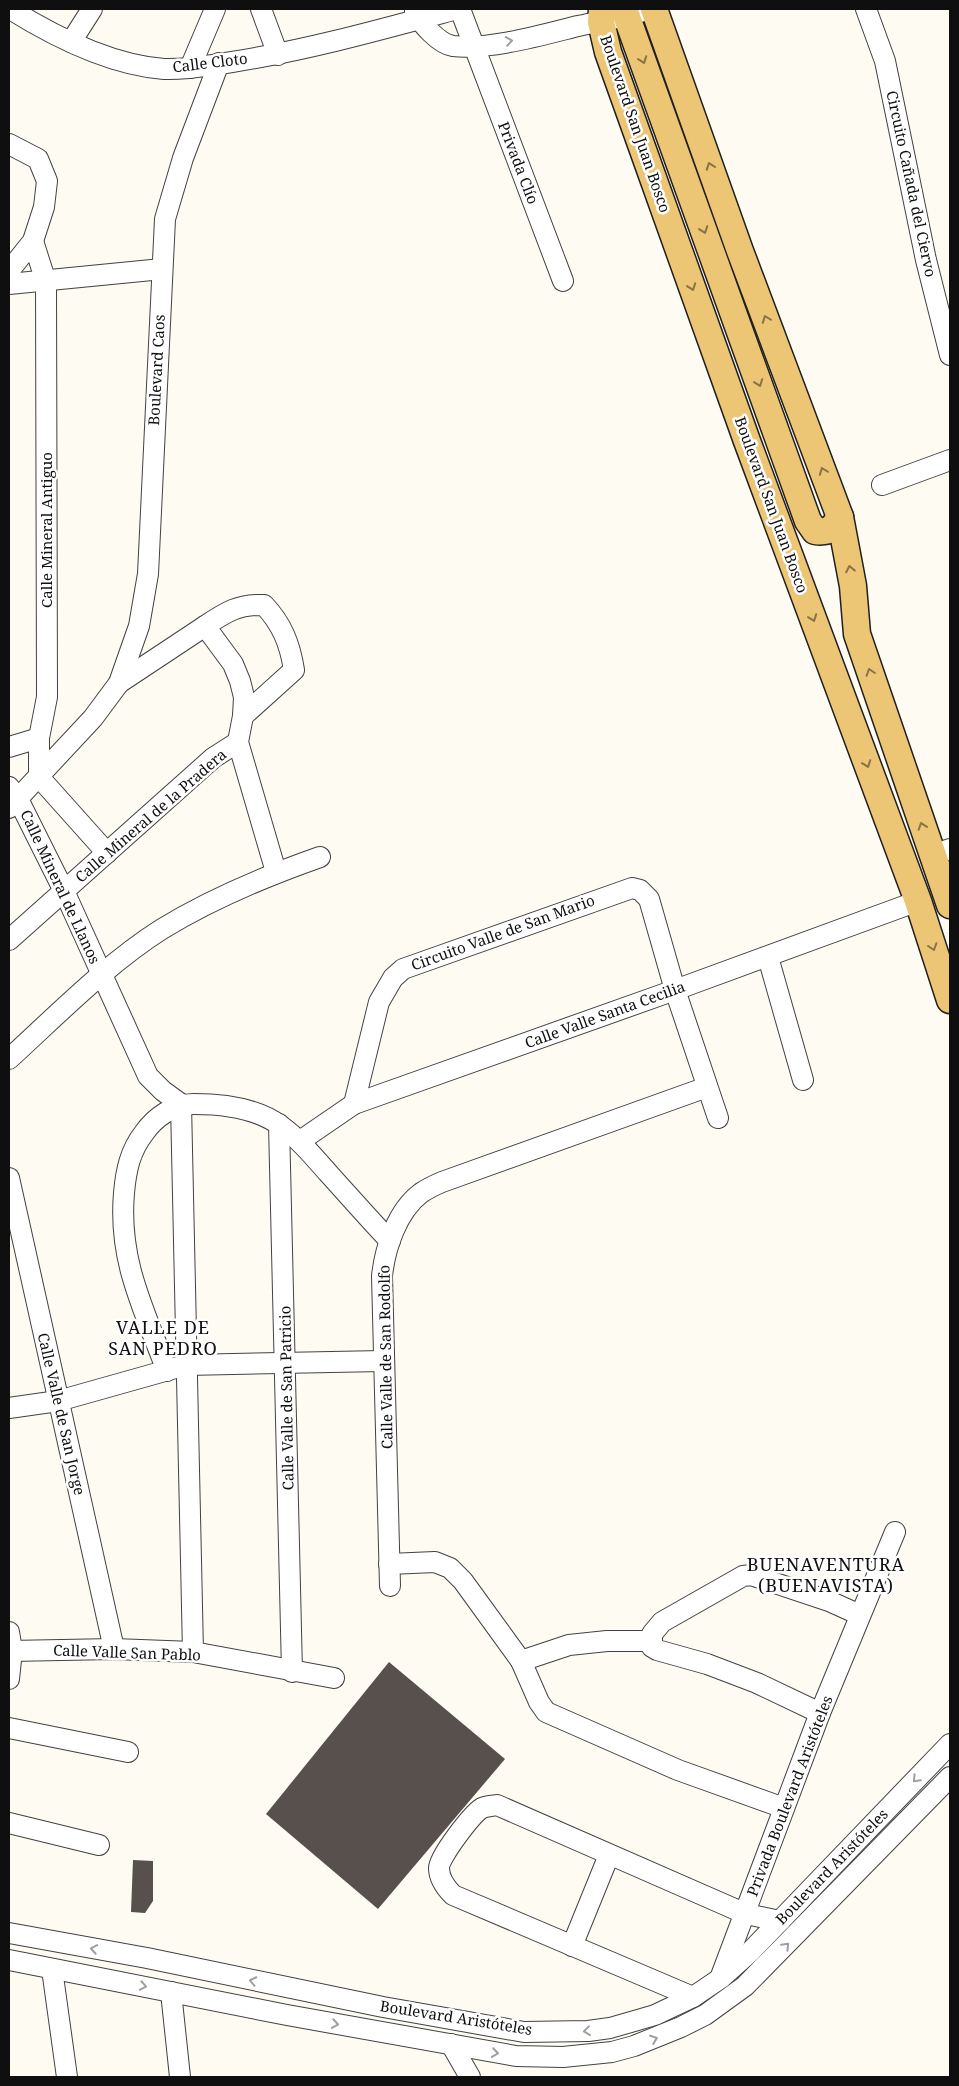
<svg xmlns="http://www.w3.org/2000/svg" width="959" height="2086" font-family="'Noto Serif',serif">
<rect width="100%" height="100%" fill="#fefbf3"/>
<!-- building -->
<g fill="#57504d">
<path d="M389 1662 505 1759 378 1909 266 1814Z"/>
<path d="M133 1860 153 1861V1901L145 1913 131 1912Z"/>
</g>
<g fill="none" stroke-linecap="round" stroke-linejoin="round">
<!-- minor casing -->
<g stroke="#424242" stroke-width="22">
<g id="minor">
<path d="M10 9C55 37 110 65 164 69 187 70 210 65 232 62 308 50 383 29 457 9"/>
<path d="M261 9 278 55"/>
<path d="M460 9 563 281"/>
<path d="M866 9 885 61 926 260 950 355"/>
<path d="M415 11C420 23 439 44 453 46 490 50 542 35 578 26 602 21 626 17 649 9"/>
<path d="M71 42 92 9"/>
<path d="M190 68 215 9"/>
<path d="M9 144 38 159 47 181 44 207 33 241 9 271"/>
<path d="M33 241 46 282 47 697 39 738V777L107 853"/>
<path d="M9 284 162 269"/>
<path d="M882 485 950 460"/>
<path d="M205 626C226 612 238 604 264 605 282 624 290 644 294 670L243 716"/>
<path d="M119 683 205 626 233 664 240 681 244 697 243 716 238 742 276 872"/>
<path d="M9 747 39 738"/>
<path d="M9 787 18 799 64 891 148 1076 163 1091 181 1104"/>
<path d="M9 808 93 718 119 683 139 626 148 574 165 219 183 158 219 63"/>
<path d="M932 855 950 849"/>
<path d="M9 940 213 758 238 742"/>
<path d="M768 957 803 1080"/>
<path d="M9 1059C56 1016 108 963 162 929 211 899 266 876 320 857"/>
<path d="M181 1104 193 1652"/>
<path d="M354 1104 379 1002 393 978 403 969 632 888 640 890 649 899 675 990 718 1118"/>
<path d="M279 1124 292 1672"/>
<path d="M300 1141 354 1104 675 990 918 901"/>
<path d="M9 1178 114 1649"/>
<path d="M167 1371C144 1309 118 1261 124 1193 126 1170 130 1151 144 1133 155 1117 174 1104 194 1104 222 1104 257 1108 281 1126 299 1139 314 1157 329 1174 349 1196 369 1219 390 1241"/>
<path d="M9 1408 58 1401 186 1365 383 1361"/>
<path d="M389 1564 435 1562 450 1568 463 1581 521 1661 539 1702 546 1712 678 1770 784 1808"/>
<path d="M390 1586 382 1276C385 1248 397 1211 421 1193 427 1189 435 1185 442 1182L707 1087"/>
<path d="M9 1632 12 1650 9 1679"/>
<path d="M9 1651 114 1649 193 1652 334 1678"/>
<path d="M521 1661 569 1645 607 1641H650"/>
<path d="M820 1713 757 1683 707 1664 657 1650 652 1647V1634L662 1622 743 1576 751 1575 829 1601 860 1615"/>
<path d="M9 1728 128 1752"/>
<path d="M9 1823 99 1845"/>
<path d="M9 1933 147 1958 383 2007 524 2032 588 2031 610 2028 655 2015 693 1997 721 1978 750 1952 950 1744"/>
<path d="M572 1946 609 1855"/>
<path d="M9 1960 287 2015 516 2056 563 2057 612 2052 634 2046 681 2027 705 2015 745 1986 950 1777"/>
<path d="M52 1969 67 2077"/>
<path d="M721 1976 820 1713 895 1532"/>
<path d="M171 1992 180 2077"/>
<path d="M693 1997 453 1895C446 1888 439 1879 439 1868 439 1857 472 1814 482 1808 487 1806 492 1806 497 1805L746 1914 780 1921"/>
<path d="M451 2044 470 2077"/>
</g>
</g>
<!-- major casing -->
<g stroke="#202020" stroke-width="29">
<g id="major">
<path d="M602 9 601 22 608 52 747 441 918 901 950 1000"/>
<path d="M624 9 808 521 815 531C830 533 833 528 840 517"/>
<path d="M654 9 740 251 840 517 853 586 857 634 950 905"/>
</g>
</g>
<!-- minor -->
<use href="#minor" stroke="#fff" stroke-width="20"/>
<!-- major -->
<use href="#major" stroke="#ecc575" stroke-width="26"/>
</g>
<!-- one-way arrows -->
<defs><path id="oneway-chevron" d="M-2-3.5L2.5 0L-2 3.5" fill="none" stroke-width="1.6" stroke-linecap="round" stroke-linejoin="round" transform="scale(1.25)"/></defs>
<g stroke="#9f9f9f">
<use href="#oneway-chevron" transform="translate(509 41) rotate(-9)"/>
<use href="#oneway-chevron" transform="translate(916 1779) rotate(134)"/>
<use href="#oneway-chevron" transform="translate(786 1946) rotate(-46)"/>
<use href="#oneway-chevron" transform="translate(94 1949) rotate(-170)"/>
<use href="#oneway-chevron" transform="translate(253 1981) rotate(-168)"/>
<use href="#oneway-chevron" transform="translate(143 1986) rotate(11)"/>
<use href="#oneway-chevron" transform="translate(335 2024) rotate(10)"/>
<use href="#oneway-chevron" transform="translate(587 2031) rotate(173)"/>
<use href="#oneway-chevron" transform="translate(654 2039) rotate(-21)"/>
<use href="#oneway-chevron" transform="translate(495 2053) rotate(9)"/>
</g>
<g stroke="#897347">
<use href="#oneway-chevron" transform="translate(643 60) rotate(70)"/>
<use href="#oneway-chevron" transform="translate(710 166) rotate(-110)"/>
<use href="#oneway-chevron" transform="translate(704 230) rotate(70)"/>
<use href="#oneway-chevron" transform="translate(692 287) rotate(70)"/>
<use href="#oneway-chevron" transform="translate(766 319) rotate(-111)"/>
<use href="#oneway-chevron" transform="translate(759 383) rotate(70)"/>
<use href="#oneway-chevron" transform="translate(823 471) rotate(-111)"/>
<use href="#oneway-chevron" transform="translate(850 569) rotate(-101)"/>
<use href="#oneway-chevron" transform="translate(813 618) rotate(70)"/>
<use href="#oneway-chevron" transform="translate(870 672) rotate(-108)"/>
<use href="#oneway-chevron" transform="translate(867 764) rotate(70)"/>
<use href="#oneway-chevron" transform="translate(922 826) rotate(-109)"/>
<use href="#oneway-chevron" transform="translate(933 947) rotate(72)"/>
</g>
<g text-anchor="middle" stroke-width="5" stroke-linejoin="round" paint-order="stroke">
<!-- street labels -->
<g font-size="15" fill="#0f0f0f" stroke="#fff">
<text transform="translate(210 63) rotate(-7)" y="5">Calle Cloto</text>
<text transform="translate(635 124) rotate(71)" y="5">Boulevard San Juan Bosco</text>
<text transform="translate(518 163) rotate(69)" y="5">Privada Clío</text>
<text transform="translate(911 184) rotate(78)" y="5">Circuito Cañada del Ciervo</text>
<text transform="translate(157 370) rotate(-87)" y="5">Boulevard Caos</text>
<text transform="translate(771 505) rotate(70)" y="5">Boulevard San Juan Bosco</text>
<text transform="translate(47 530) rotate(-90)" y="5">Calle Mineral Antiguo</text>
<text transform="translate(151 816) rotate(-41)" y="5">Calle Mineral de la Pradera</text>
<text transform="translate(60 887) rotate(65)" y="5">Calle Mineral de Llanos</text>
<text transform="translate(503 933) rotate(-20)" y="5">Circuito Valle de San Mario</text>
<text transform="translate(605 1015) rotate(-20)" y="5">Calle Valle Santa Cecilia</text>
<text transform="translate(386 1357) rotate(-91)" y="5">Calle Valle de San Rodolfo</text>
<text transform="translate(287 1398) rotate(-91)" y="5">Calle Valle de San Patricio</text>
<text transform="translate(61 1414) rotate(77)" y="5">Calle Valle de San Jorge</text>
<text transform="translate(127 1653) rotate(2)" y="5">Calle Valle San Pablo</text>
<text transform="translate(790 1796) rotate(-69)" y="5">Privada Boulevard Aristóteles</text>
<text transform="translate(832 1867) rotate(-46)" y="5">Boulevard Aristóteles</text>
<text transform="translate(456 2018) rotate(9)" y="5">Boulevard Aristóteles</text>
</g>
<!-- quarter labels -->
<g font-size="18" letter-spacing="1" fill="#0f0f0f" stroke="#fff">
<text x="163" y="1334">VALLE DE<tspan x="163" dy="21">SAN PEDRO</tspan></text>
<text x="826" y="1571">BUENAVENTURA<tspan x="826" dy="21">(BUENAVISTA)</tspan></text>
</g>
</g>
<!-- border -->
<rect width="959" height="2086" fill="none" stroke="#0f0f0f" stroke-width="20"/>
</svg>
